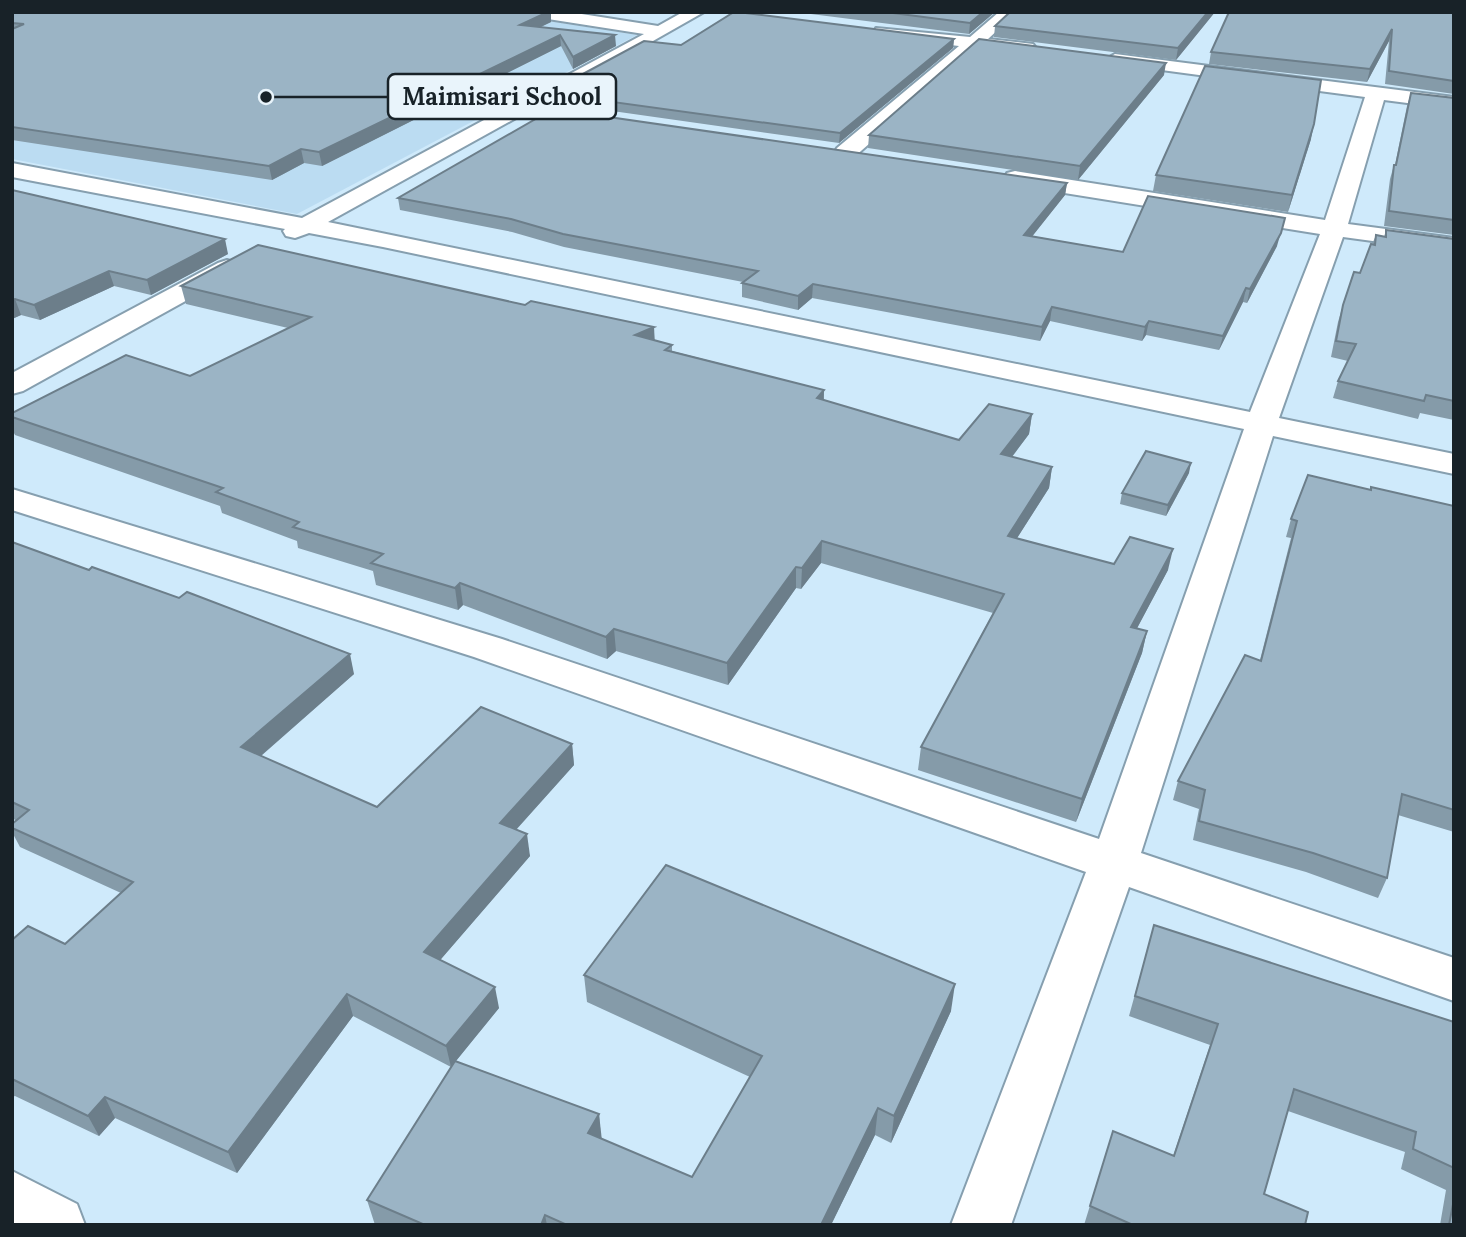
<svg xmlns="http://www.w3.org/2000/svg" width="1466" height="1237" font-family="Lora,serif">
<rect width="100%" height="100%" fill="#cfeafb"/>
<!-- built -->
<path fill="#bbdcf2" d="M31 12H493L637 35 297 214 12 159V18Z"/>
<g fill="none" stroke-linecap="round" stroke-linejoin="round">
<!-- minor casing -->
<g stroke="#869faf" stroke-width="4">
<g id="minor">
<path d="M527 12H569L658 26 683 12H704L542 104 606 114 609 118 606 122 599 124 525 113 328 222 1250 412 1320 234 1015 185 1007 183 1004 178 1007 173 1015 171 1325 220 1365 97 1109 63 1106 59 1115 54 1454 97V109L1384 100 1348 224 1454 238V252L1343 237 1279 418 1454 454V474L1273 436 1141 853 1454 958V1001L1129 887 1011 1225H951L1086 872 474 657 12 510V489L502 639 1099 839 1244 429 383 247 309 233 295 238 286 236 283 231 285 229 12 177V163L302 218 644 34 535 17Z"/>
<path d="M999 12H1017L988 39 1033 44 1036 48 1033 52 978 48 853 158H837L834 153 837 148 959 46 882 37 874 32 876 28 970 37Z"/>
<path d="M227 260 236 263 240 268 236 273 23 391 12 394V373L218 263Z"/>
<path d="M12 1171 77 1204 85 1225H12Z"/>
</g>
</g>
<!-- minor -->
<use href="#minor" fill="#fff" fill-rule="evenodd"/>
</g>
<!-- wall -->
<g fill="#859ba9">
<path d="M12 12 551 22 541 27 616 46 573 69 561 46 322 166 304 163 272 180 12 140Z"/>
<path d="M795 12H995L969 34Z"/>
<path d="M1010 12H1215L1176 60 994 37 995 26Z"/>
<path d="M1454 13V94L1385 84 1389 41 1367 82 1209 64 1211 52Z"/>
<path d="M954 39 953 48 839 143 577 106 576 97 586 91 582 84 581 75 681 45Z"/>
<path d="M1164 75 1078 180 868 148 869 135Z"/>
<path d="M1411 93 1454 98V235L1384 226 1390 179 1394 165H1395L1407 106Z"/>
<path d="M1311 139 1288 212 1153 191 1156 175Z"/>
<path d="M1067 183 1065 195 1032 236 1123 252 1277 246 1247 303 1243 302 1219 350 1146 335 1142 341 1050 321 1040 341 812 298 798 310 742 297V283L743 282 564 247 512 232 400 210 398 198Z"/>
<path d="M12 190 228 254 151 295 114 286 40 320 21 315 12 319Z"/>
<path d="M1386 230 1454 239V420L1420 413 1418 419 1333 398 1338 381 1348 361 1331 357 1338 322 1343 305 1360 273 1376 235 1384 237Z"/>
<path d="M181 286 655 340 672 345V351L824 390V400L959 440 1032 414 1029 434 1012 457 1052 467 1049 488 1017 538 1114 564 1168 570 1137 628 1147 631 1142 653 1076 822 918 770 921 747 993 613 821 563 801 589 796 588 728 685 616 651 607 659 463 605 458 610 376 585 373 571 298 548 297 541 222 513 220 506 15 435 12 429V413L190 376 288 328 186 304Z"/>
<path d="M1189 473 1166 516 1120 504 1122 493Z"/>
<path d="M1370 490 1454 506V832L1398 815 1387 878 1378 898 1306 872 1193 840 1199 809 1173 800 1178 781 1260 660 1291 538 1286 537 1291 519Z"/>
<path d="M12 542 354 674 261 756 377 807 572 744 574 765 516 830 530 856 440 960 499 1008 456 1061 599 1114 601 1139 692 1177 750 1077 587 1002 584 975 951 1011 891 1143 875 1135 831 1225H375L367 1200 454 1063 451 1067 353 1016 237 1173 115 1118 99 1136 15 1096 12 1097V940L65 944 121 893 20 847 12 832V824L17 821 12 818Z"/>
<path d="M1154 925 1454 1022V1225H1440L1446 1190 1401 1169 1405 1152 1288 1111 1264 1194 1305 1225H1084L1113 1131 1173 1156 1210 1045 1129 1016Z"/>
</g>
<!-- shaded-wall -->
<g fill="#6c7e8a">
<path d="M548 12H551V22L521 36 520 25Z"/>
<path d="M983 12H995L969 34 970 23Z"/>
<path d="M1208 12H1215L1176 60 1178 48Z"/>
<path d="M1392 29 1389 41 1367 82 1370 69Z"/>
<path d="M560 35 561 46 322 166 319 152Z"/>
<path d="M615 35 616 46 573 69V57Z"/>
<path d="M954 39 953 48 839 143 840 133Z"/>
<path d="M1166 63 1164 75 1078 180 1080 166Z"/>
<path d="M1314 124 1311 139 1288 212 1292 195Z"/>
<path d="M301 149 304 163 272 180 269 166Z"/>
<path d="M1067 183 1065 195 1023 248 1024 235Z"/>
<path d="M1285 218 1277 246 1247 303 1250 289Z"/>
<path d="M225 239 228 254 151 295 147 280Z"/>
<path d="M109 271 114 286 40 320 34 305Z"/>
<path d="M813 284 812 298 798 310V296Z"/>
<path d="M1246 288 1243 302 1219 350 1223 336Z"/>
<path d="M15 299 21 315 12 319V300Z"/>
<path d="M1052 307 1050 321 1040 341 1042 327Z"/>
<path d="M1149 321 1146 335 1142 341 1145 327Z"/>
<path d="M654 327 655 345 635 335Z"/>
<path d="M824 390 823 409 817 398Z"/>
<path d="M1032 414 1029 434 998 475 1001 454Z"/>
<path d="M1191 463 1189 473 1166 516 1168 505Z"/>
<path d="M1052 467 1049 488 1005 557 1008 536Z"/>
<path d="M822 541 821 563 801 589 802 568Z"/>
<path d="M1173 549 1168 570 1126 649 1131 627Z"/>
<path d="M796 567V588L728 685 727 663Z"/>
<path d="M460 583 463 605 458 610 455 588Z"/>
<path d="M614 629 616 651 607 659 606 637Z"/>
<path d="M1147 631 1142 653 1076 822 1082 799Z"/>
<path d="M350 654 354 674 247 768 241 747Z"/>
<path d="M572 744 574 765 503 844 500 823Z"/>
<path d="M527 834 530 856 429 973 424 952Z"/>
<path d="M955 984 951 1011 891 1143 894 1116Z"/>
<path d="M495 987 499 1008 451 1067 446 1046Z"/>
<path d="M347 994 353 1016 237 1173 228 1152Z"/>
<path d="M105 1097 115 1118 99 1136 88 1116Z"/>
<path d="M878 1108 875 1135 831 1225H821Z"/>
<path d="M599 1114 602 1141 588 1133Z"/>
<path d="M545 1215 547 1225H541Z"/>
</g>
<!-- building -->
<g fill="#9bb4c5" stroke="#6c7e8a" stroke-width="2">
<path d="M12 12H548L520 25 615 35 573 57 560 35 319 152 301 149 269 166 12 127V29L24 24 12 23Z"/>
<path d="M734 12H737L954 39 840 133 576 97 589 89 581 75 644 41 681 45Z"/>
<path d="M885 12H983L970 23Z"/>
<path d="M1010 12H1208L1178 48 995 26Z"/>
<path d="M1229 12 1454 13V81L1389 71 1392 29 1370 69 1211 52Z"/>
<path d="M979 39 1166 63 1080 166 869 135Z"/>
<path d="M1205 66 1321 80 1314 124 1292 195 1156 175Z"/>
<path d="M1411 93 1454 98V220L1389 211 1394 165H1396Z"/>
<path d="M553 109 1067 183 1024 235 1123 252 1148 196 1285 218 1281 233 1250 289 1246 288 1223 336 1149 321 1145 327 1052 307 1042 327 813 284 798 296 742 283 758 271 563 234 511 219 398 198Z"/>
<path d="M12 190 225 239 147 280 109 271 34 305 15 299 12 300Z"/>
<path d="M1386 230 1454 239V401L1426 395 1424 401 1338 381 1356 344 1336 341 1343 305 1354 272 1360 273 1371 244 1375 245 1376 235 1386 237Z"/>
<path d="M258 245 525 305 531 301 654 327 635 335 672 345 665 350 824 390 817 398 959 440 989 404 1032 414 1001 454 1052 467 1008 536 1114 564 1130 537 1173 549 1131 627 1147 631 1082 799 921 747 1004 594 822 541 802 568 796 567 727 663 614 629 606 637 460 583 455 588 371 563 383 554 293 527 299 522 216 492 223 488 12 417V413L126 355 190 376 311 317 181 286Z"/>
<path d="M1146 451 1191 463 1168 505 1122 493Z"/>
<path d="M1308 475 1371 490V487L1454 506V810L1402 794 1387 878 1313 853 1199 821 1205 790 1178 781 1245 655 1261 661 1297 521 1291 519Z"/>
<path d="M12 542 89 570 92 567 179 598 187 592 350 654 241 747 377 807 481 707 572 744 500 823 527 834 424 952 495 987 446 1046 347 994 228 1152 105 1097 88 1116 12 1079V940L28 926 65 944 133 882 12 828V824L29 810 12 802Z"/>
<path d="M666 865 955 984 894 1116 878 1108 821 1225H567L545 1215 541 1225H425L367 1200 455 1061 599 1114 588 1133 692 1177 762 1056 584 975Z"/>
<path d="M1154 925 1454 1022V1168L1413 1149 1416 1132 1294 1089 1264 1194 1308 1212 1305 1225H1133L1090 1206 1113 1131 1174 1156 1218 1024 1135 996Z"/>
<path d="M1454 1199V1225H1449Z"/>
</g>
<!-- callouts -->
<path fill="none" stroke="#182228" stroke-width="2.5" d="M266 97L388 97"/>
<circle fill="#182228" stroke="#e9f4fb" stroke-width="2.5" cx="266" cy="97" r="7"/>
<rect fill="#e9f4fb" stroke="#182228" stroke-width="2.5" x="388" y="74" width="228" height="45" rx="7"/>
<g font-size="24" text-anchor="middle" font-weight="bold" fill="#182228">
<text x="502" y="105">Maimisari School</text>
</g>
<!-- border -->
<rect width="1466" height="1237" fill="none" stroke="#182228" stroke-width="28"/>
</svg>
